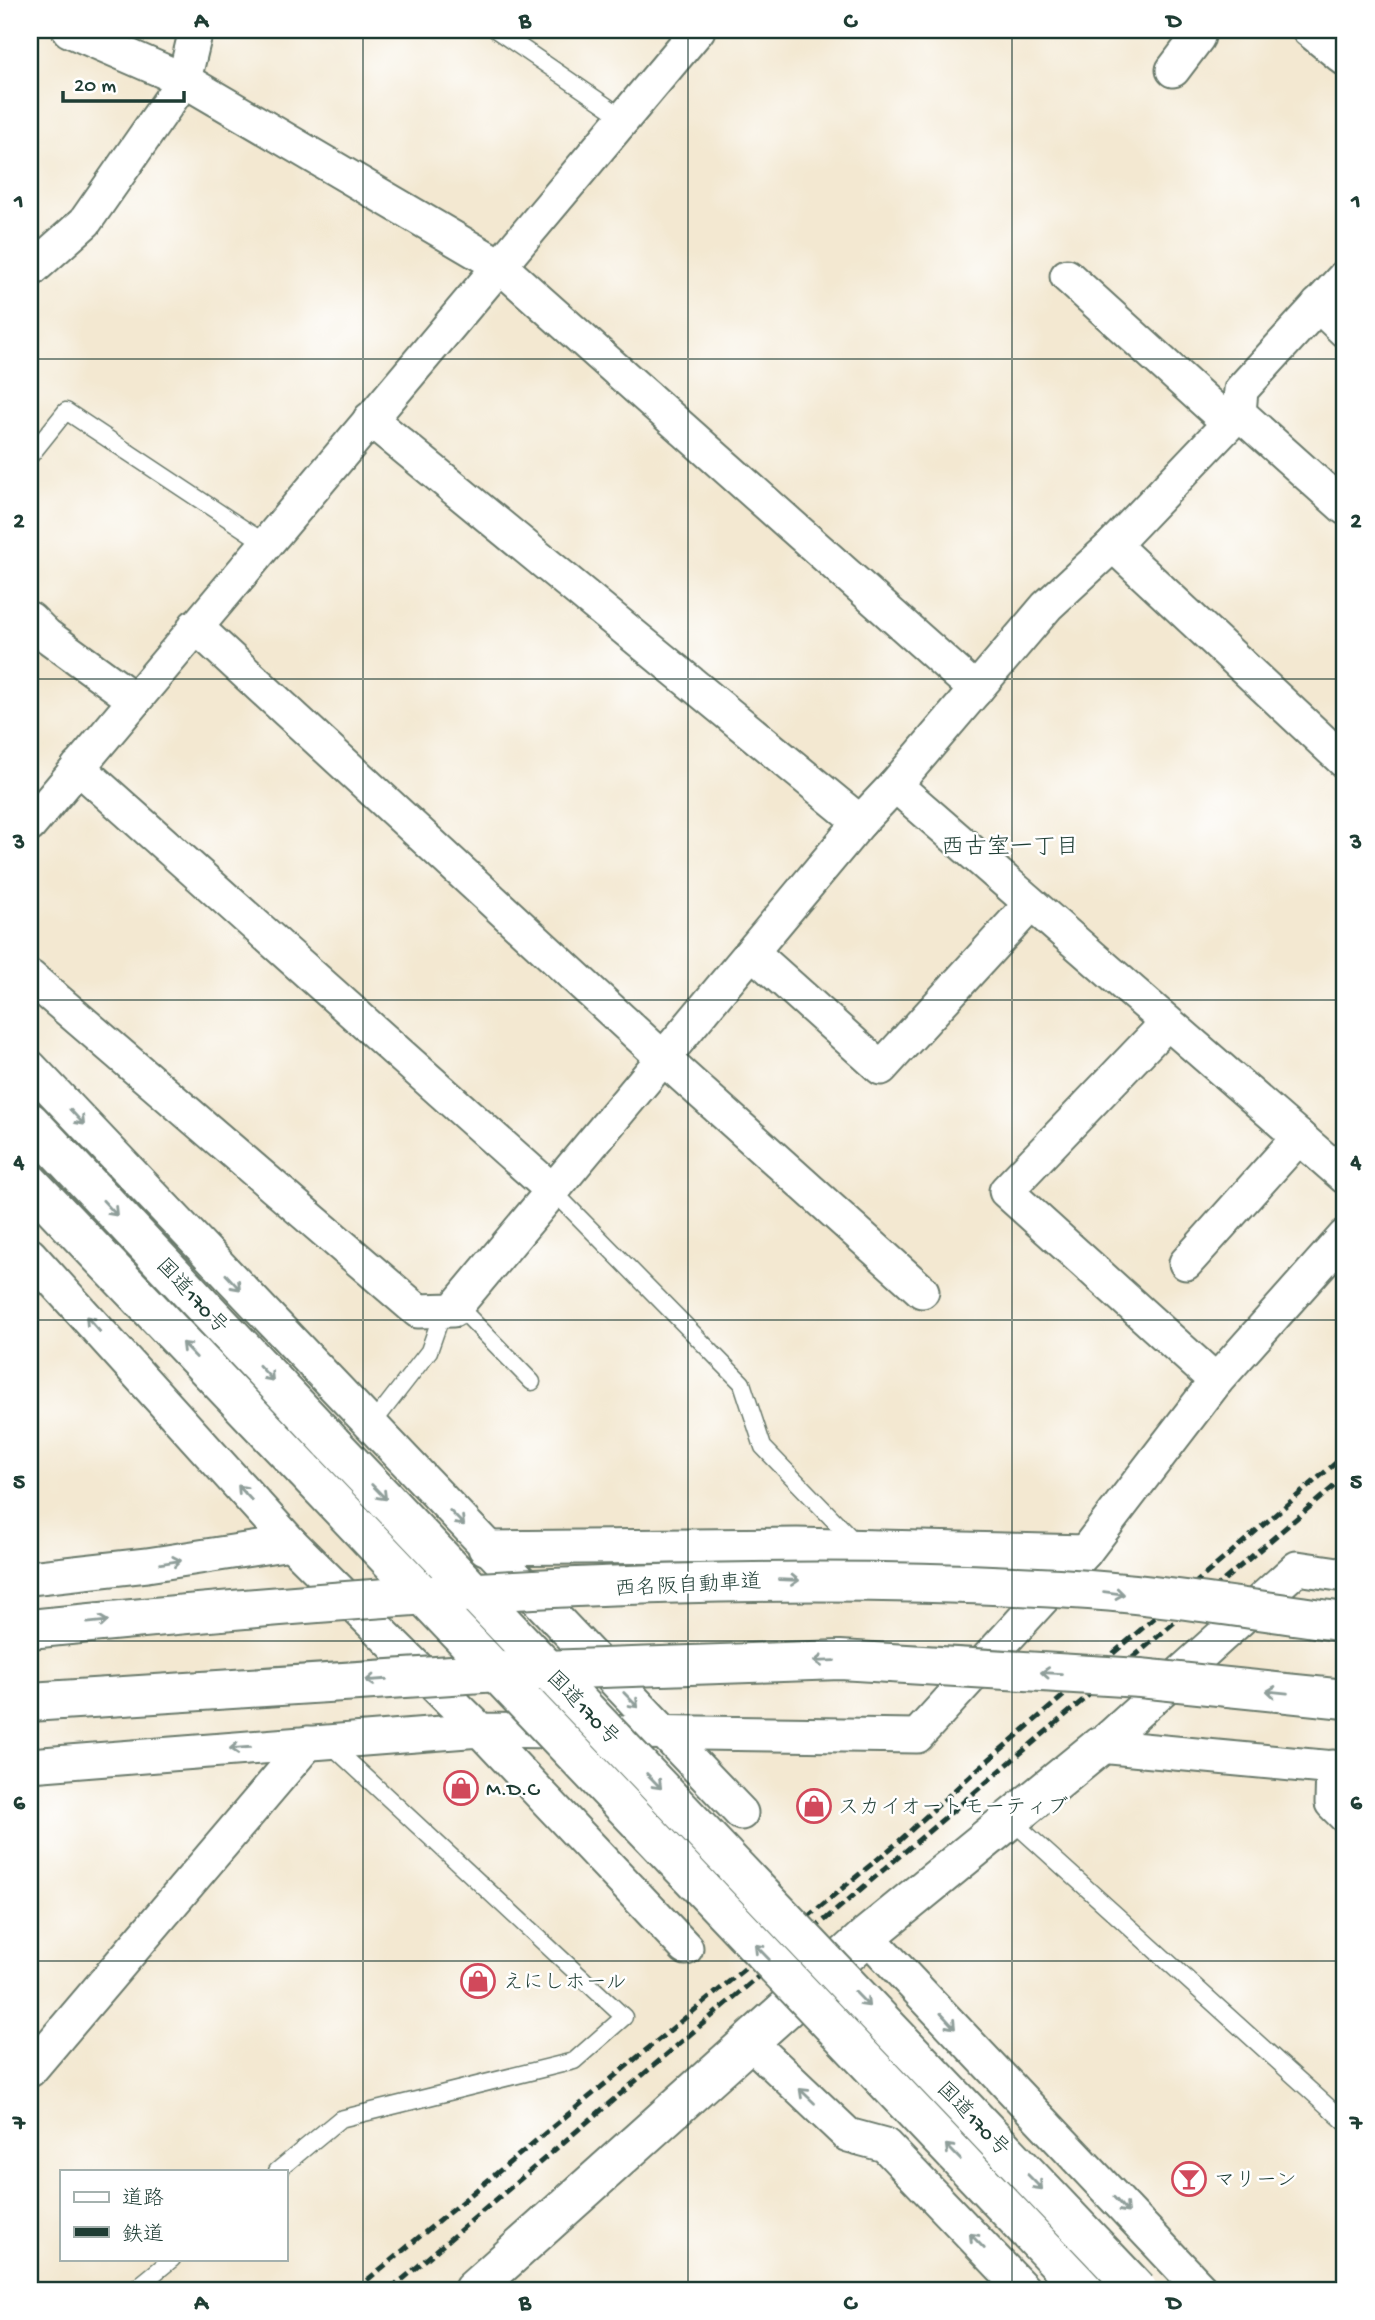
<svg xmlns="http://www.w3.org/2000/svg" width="1375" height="2320" font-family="'Gochi Hand','Klee One',sans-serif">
<rect width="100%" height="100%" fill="#fff"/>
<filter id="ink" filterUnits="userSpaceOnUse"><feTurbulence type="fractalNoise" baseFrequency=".0143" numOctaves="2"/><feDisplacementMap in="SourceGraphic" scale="14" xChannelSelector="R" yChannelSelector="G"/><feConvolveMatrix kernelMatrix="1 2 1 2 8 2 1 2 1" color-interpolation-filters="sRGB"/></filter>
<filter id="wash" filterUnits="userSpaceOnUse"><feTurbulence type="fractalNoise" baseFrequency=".00686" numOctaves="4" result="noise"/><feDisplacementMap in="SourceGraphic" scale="28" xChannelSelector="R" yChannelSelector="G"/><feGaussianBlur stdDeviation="1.57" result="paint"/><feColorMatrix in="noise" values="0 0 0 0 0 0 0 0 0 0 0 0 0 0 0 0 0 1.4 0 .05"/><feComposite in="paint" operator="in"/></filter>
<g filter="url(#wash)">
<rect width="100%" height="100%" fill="#f3e8d1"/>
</g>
<g filter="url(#ink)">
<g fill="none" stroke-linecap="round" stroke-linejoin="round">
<!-- lane casing -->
<g stroke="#69796b" stroke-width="19">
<g id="lane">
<path d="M496 30 624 118"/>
<path d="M30 456 66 411 265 543"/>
<path d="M553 1191 742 1383 763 1447 858 1545"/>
<path d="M457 1305 532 1382"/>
<path d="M370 1427 429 1351 443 1311"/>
<path d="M1010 1819 1345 2122"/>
<path d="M277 2171 340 2119 574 2061 624 2017 329 1743"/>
<path d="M134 2290 172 2259"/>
</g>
</g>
<!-- street casing -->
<g stroke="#69796b" stroke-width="37">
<g id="street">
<path d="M69 30 184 80 499 265 976 690"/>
<path d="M1309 30 1345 59"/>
<path d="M1173 70 1198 37 1199 30"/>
<path d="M30 271 85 222 184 80 196 30"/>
<path d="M1067 276 1229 423"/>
<path d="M1318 305 1345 331"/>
<path d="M1239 413 1241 390 1345 276"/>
<path d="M370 419 860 822"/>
<path d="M1113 545 1345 762"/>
<path d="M30 619 46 635 135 700"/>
<path d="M195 626 664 1059 922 1291"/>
<path d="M78 767 553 1191"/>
<path d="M895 785 1345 1177"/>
<path d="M30 825 698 30"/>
<path d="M753 953 881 1068 1030 905"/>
<path d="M30 977 418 1311 453 1310 860 822 895 785 1047 606 1113 545 1239 413 1345 508"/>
<path d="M1167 1023 1006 1191 1216 1381"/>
<path d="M30 1067 741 1813"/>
<path d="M30 1255 291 1543 480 1730 917 1736 1085 1552 1216 1381 1345 1236"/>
<path d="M1186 1263 1299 1137"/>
<path d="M485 1548 797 1545 1085 1552"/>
<path d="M30 1578 147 1565 291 1543"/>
<path d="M1100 1746 1297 1568 1345 1575"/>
<path d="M1100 1746 1345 1769"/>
<path d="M30 1765 480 1730 686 1948"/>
<path d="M1333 1767 1332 1803 1345 1816"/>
<path d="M867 1936 1202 2290"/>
<path d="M750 2042 848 2135 885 2145 1024 2290"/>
<path d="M30 2070 308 1743"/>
</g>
</g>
<!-- secondary casing -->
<g stroke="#69796b" stroke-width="42">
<path id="secondary" d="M473 2290 867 1936 1100 1746"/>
</g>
<!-- highway casing -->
<g stroke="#69796b" stroke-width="42">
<g id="highway">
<path d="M30 1122 332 1443"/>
<path d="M30 1183 304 1470"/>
</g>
</g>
<!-- lane -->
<use href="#lane" stroke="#fff" stroke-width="16"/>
<!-- street -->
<use href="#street" stroke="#fff" stroke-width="33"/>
<!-- secondary -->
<use href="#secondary" stroke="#fff" stroke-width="38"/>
<!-- highway -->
<use href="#highway" stroke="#fff" stroke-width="38"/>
<!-- rail -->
<g stroke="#1f3d34" stroke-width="5" stroke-dasharray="10 5" stroke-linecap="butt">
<path d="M355 2290 896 1844 971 1775 1345 1455"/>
<path d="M390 2290 1345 1477"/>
</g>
<!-- highway-bridge casing -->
<g stroke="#69796b" stroke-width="42" stroke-linecap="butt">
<g id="highway-bridge">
<path d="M332 1443 1138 2290"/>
<path d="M304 1470 1084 2290"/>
<path d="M30 1629C379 1594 737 1567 1089 1590 1174 1596 1260 1611 1345 1622"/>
<path d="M30 1702 514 1671 840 1660 1140 1678 1345 1699"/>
</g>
</g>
<!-- highway-bridge -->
<use href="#highway-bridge" stroke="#fff" stroke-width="38"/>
</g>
<!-- one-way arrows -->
<defs><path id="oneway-shaft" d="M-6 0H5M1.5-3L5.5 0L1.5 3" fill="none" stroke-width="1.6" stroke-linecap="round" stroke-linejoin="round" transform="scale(1.75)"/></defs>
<g stroke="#8f9e9a">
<use href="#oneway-shaft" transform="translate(77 1117) rotate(47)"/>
<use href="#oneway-shaft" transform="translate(110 1208) rotate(47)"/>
<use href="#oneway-shaft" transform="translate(233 1282) rotate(47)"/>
<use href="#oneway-shaft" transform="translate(93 1324) rotate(-132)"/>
<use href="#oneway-shaft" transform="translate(189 1350) rotate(-134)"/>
<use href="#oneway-shaft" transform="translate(266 1373) rotate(47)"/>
<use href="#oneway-shaft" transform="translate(379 1492) rotate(46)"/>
<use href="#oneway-shaft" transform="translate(245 1493) rotate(-132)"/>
<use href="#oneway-shaft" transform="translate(457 1518) rotate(46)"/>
<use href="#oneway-shaft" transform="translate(171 1562) rotate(-9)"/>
<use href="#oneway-shaft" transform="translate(789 1580) rotate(2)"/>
<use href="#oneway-shaft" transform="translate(1114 1593) rotate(7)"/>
<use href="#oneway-shaft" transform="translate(98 1622) rotate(-6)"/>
<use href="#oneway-shaft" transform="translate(824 1661) rotate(178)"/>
<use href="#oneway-shaft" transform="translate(1051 1673) rotate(-177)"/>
<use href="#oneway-shaft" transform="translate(376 1680) rotate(176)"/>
<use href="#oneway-shaft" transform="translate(1277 1692) rotate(-174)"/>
<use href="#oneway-shaft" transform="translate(631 1700) rotate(46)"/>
<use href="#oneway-shaft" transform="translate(240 1748) rotate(176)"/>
<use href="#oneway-shaft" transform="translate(654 1781) rotate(46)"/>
<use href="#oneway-shaft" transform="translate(762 1952) rotate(-134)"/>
<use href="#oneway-shaft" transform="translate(862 1999) rotate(46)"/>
<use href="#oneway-shaft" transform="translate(948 2021) rotate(47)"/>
<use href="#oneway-shaft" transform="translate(807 2096) rotate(-136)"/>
<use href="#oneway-shaft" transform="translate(953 2152) rotate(-134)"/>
<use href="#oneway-shaft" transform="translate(1035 2182) rotate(46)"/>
<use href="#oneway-shaft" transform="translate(1121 2205) rotate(47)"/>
<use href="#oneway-shaft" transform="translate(977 2241) rotate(-134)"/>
</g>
</g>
<!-- grid -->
<path fill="none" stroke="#1f3d34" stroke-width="2" stroke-opacity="0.55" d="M363 30V2290M688 30V2290M1012 30V2290M30 359H1345M30 679H1345M30 1000H1345M30 1320H1345M30 1641H1345M30 1961H1345"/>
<!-- icons -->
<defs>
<g id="shop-ring" transform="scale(1.75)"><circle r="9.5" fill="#fff" stroke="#d1495b" stroke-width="1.5"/><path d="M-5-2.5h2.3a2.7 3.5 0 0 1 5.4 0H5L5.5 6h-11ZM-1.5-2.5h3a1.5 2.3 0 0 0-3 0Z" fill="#d1495b"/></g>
<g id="bar-ring" transform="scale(1.75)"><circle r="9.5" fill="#fff" stroke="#d1495b" stroke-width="1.5"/><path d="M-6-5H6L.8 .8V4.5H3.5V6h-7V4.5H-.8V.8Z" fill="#d1495b"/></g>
</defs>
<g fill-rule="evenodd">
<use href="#shop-ring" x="461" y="1788"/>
<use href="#shop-ring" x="814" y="1806"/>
<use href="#shop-ring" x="478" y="1981"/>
<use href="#bar-ring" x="1189" y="2179"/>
</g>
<g text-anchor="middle" stroke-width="5" stroke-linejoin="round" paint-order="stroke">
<!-- street labels -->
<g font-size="21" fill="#1f3d34" stroke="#fff">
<text transform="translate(193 1295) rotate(47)" y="7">国道170号</text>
<text transform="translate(688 1584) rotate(-3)" y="7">西名阪自動車道</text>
<text transform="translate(584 1707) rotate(46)" y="7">国道170号</text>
<text transform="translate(974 2118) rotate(46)" y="7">国道170号</text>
</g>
<!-- poi labels -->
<g font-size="21" fill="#1f3d34" stroke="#fff" text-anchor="start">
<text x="486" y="1795">M.D.C</text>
<text x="838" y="1813">スカイオートモーティブ</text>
<text x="503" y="1988">えにしホール</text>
<text x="1214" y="2186">マリーン</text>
</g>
<!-- neighbourhood labels -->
<g font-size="23" fill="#1f3d34" stroke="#fff">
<text x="1010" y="853">西古室一丁目</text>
</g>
</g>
<!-- margin -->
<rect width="1375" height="2320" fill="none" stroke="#fff" stroke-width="77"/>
<!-- legend -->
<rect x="60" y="2170" width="228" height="91" fill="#ffffff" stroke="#a5b1ae" stroke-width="2"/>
<rect x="74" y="2192" width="35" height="10" fill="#ffffff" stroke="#a5b1ae" stroke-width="2"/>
<text x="122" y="2204" font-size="21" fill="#1f3d34">道路</text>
<rect x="74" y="2227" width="35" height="10" fill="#1f3d34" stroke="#a5b1ae" stroke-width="2"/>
<text x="122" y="2240" font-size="21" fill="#1f3d34">鉄道</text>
<!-- scale -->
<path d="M63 91v10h121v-10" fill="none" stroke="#1f3d34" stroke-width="3.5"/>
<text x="74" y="91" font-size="21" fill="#1f3d34" stroke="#ffffff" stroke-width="5" paint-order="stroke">20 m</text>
<rect x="38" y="38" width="1298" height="2244" fill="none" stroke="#1f3d34" stroke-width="2.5"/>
<g font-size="23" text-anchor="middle" font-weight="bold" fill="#1f3d34">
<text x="201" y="27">A</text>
<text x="525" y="27">B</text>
<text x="850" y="27">C</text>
<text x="1174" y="27">D</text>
<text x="19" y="207">1</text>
<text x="1356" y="207">1</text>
<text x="19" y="527">2</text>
<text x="1356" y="527">2</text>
<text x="19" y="848">3</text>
<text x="1356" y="848">3</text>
<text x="19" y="1168">4</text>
<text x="1356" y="1168">4</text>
<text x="19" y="1488">5</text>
<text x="1356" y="1488">5</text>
<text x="19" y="1809">6</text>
<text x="1356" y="1809">6</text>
<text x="19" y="2129">7</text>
<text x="1356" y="2129">7</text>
<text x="201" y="2309">A</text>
<text x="525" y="2309">B</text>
<text x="850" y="2309">C</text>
<text x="1174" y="2309">D</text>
</g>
</svg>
